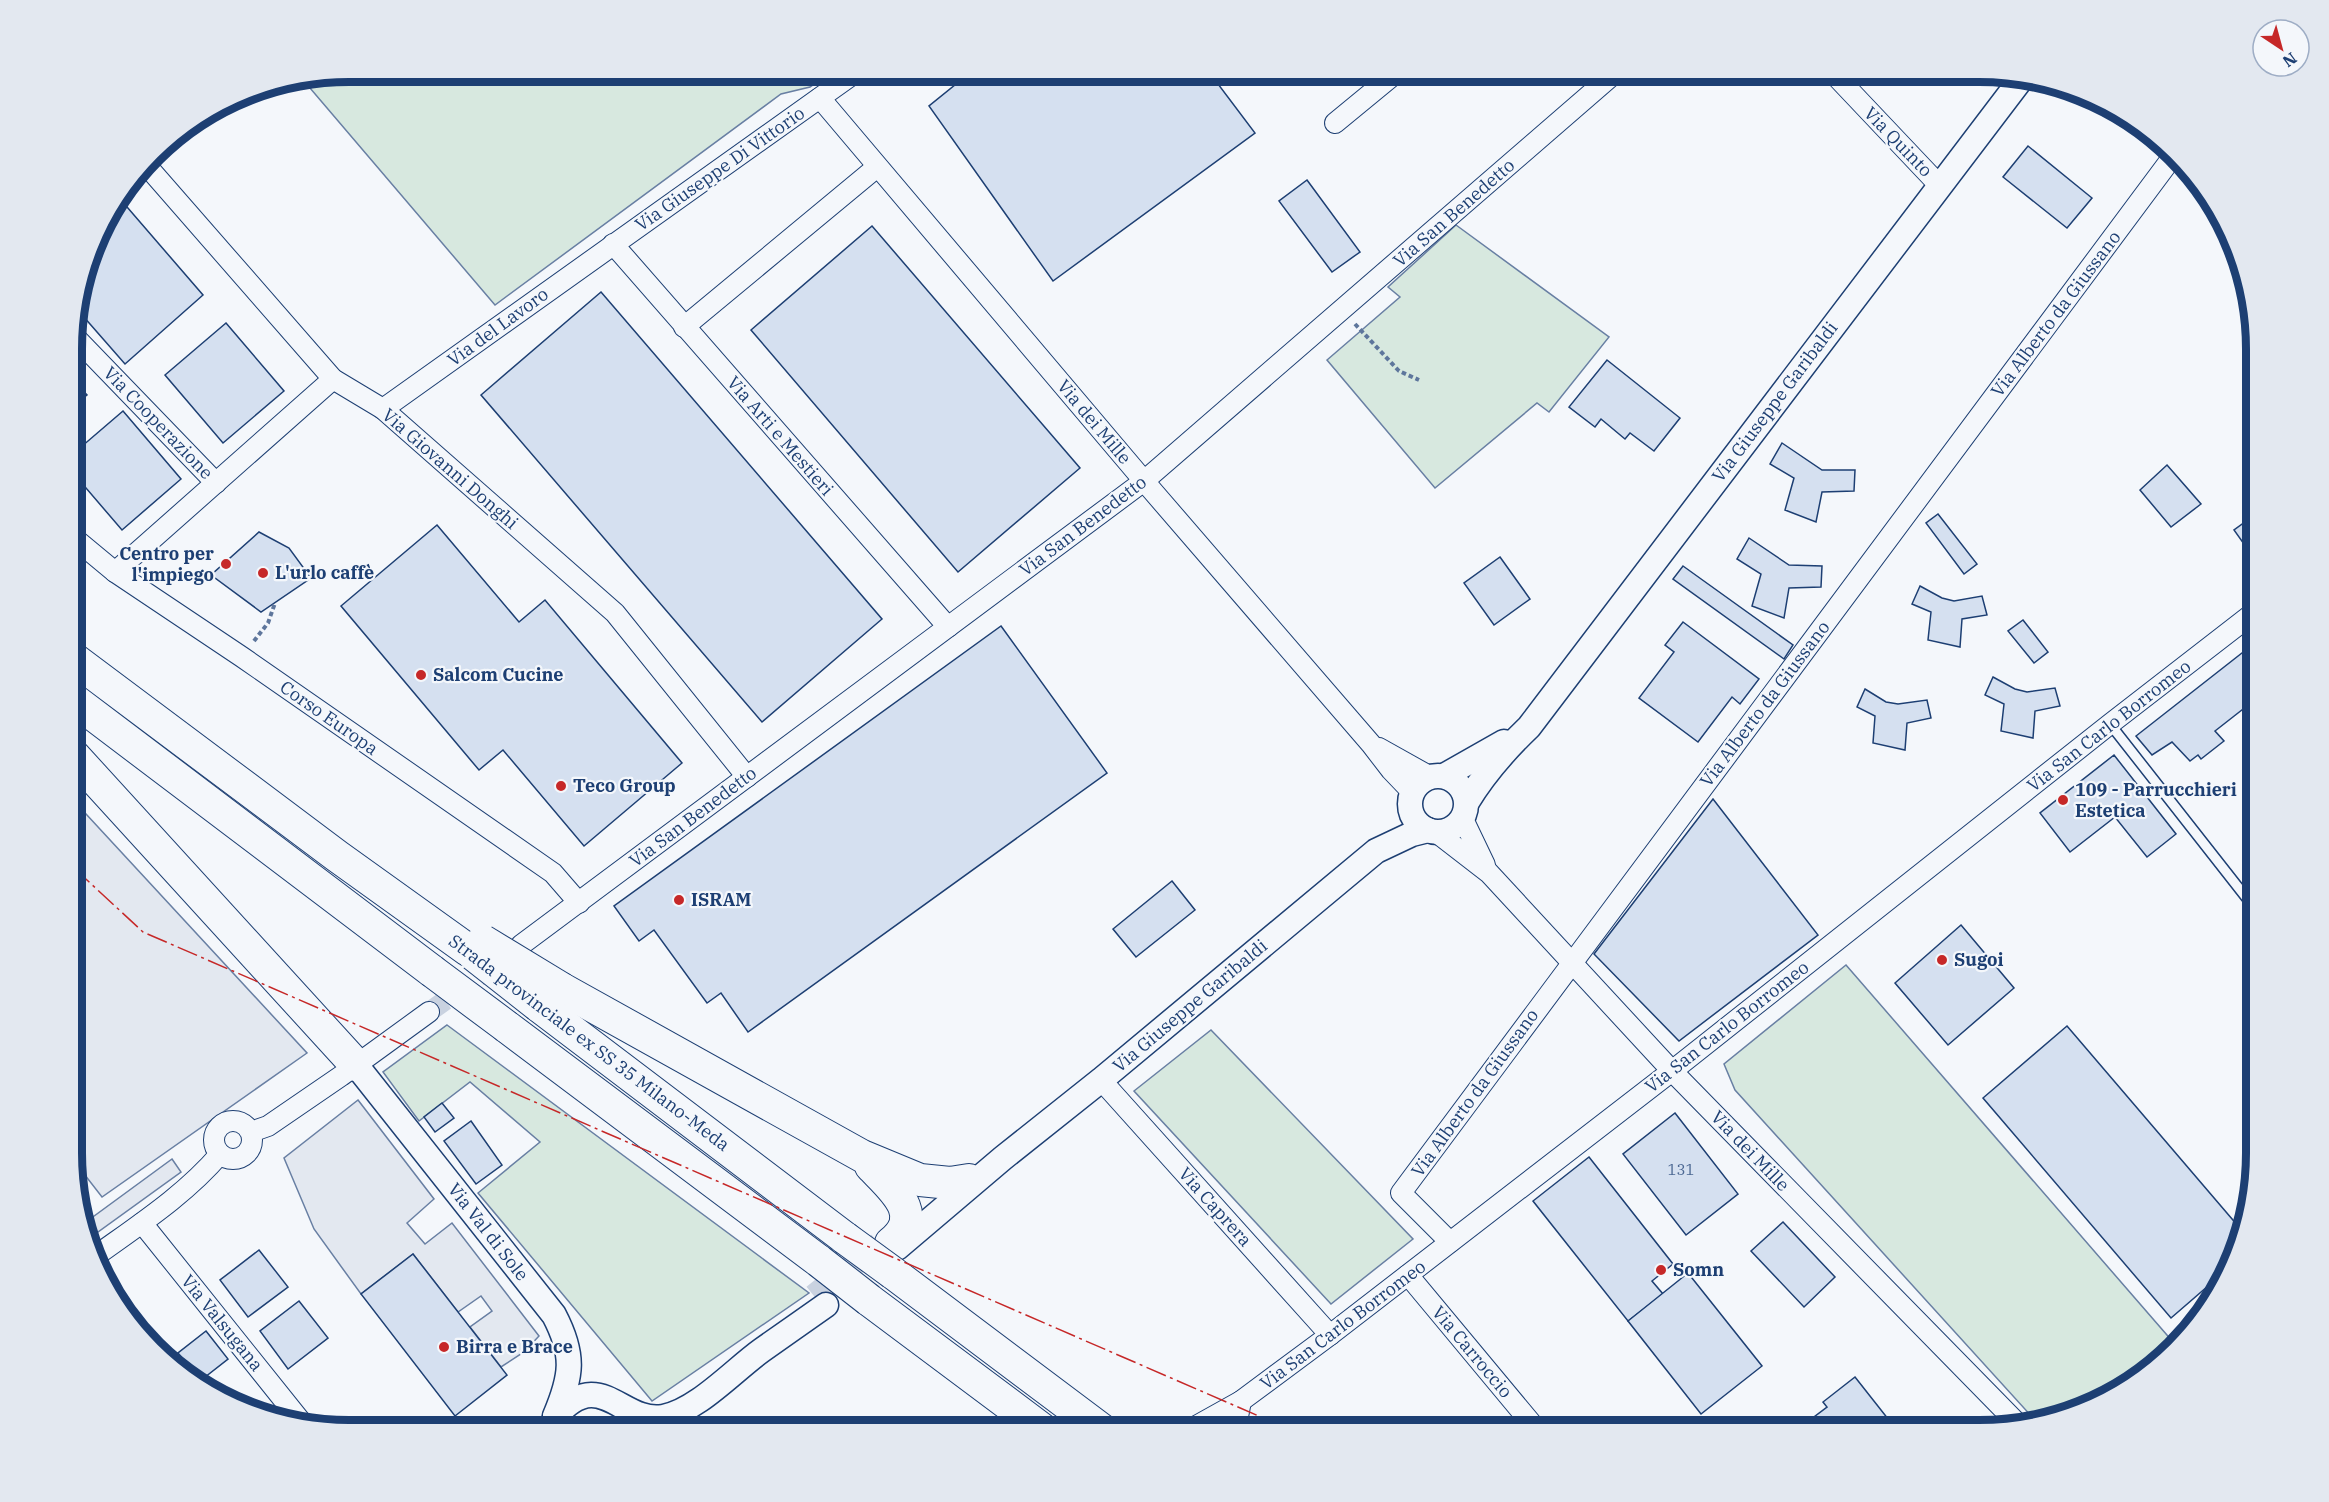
<svg xmlns="http://www.w3.org/2000/svg" width="2329" height="1502" font-family="'IBM Plex Serif',serif">
<rect width="100%" height="100%" fill="#f4f7fb"/>
<!-- green -->
<g fill="#d7e8df" stroke="#687fa3" stroke-width="1.5">
<path d="M350 72H831L810 87 781 94 495 305 304 81Z"/>
<path d="M1456 225 1609 337 1549 412 1537 403 1435 488 1327 360 1400 297 1388 287Z"/>
<path d="M1846 965 2173 1342 2118 1393 2033 1418 1735 1090 1724 1064Z"/>
<path d="M447 1025 809 1293 652 1401 478 1193 540 1142 470 1082 419 1121 383 1072Z"/>
<path d="M1211 1030 1413 1239 1331 1304 1134 1091Z"/>
</g>
<!-- parking -->
<g fill="#e3e8f0" stroke="#687fa3" stroke-width="1.5">
<path d="M74 801 307 1053 102 1197 74 1161Z"/>
<path d="M358 1100 434 1199 407 1223 425 1244 452 1223 539 1336 524 1352 501 1367 470 1327 492 1311 481 1296 458 1312 413 1254 361 1294 314 1229 284 1158Z"/>
<path d="M172 1159 181 1172 91 1237 86 1222Z"/>
</g>
<!-- building -->
<g fill="#d5e0f0" stroke="#1d3f73" stroke-width="1.5">
<path d="M971 72H1209L1255 133 1053 281 929 106Z"/>
<path d="M2028 146 2092 198 2067 228 2003 177Z"/>
<path d="M1307 180 1360 252 1332 272 1279 201Z"/>
<path d="M121 200 203 295 125 364 76 308 101 227Z"/>
<path d="M872 226 1080 468 958 572 751 330Z"/>
<path d="M601 292 882 619 762 722 481 395Z"/>
<path d="M226 323 284 391 223 443 165 375Z"/>
<path d="M1607 360 1680 418 1654 451 1630 433 1625 439 1601 419 1595 427 1569 407Z"/>
<path d="M74 381 87 395 74 406Z"/>
<path d="M123 411 181 479 122 530 74 474V453Z"/>
<path d="M1782 443 1822 470H1855L1854 491 1822 492 1816 522 1785 510 1794 478 1770 464Z"/>
<path d="M2167 465 2201 504 2171 527 2140 490Z"/>
<path d="M1938 514 1977 564 1964 574 1926 523Z"/>
<path d="M2256 514V561L2234 530Z"/>
<path d="M437 525 519 622 545 600 682 763 584 846 503 750 479 770 341 606Z"/>
<path d="M259 532 289 548 311 578 261 612 211 575Z"/>
<path d="M1749 538 1789 565 1822 566 1821 587 1789 588 1784 618 1752 606 1761 574 1737 559Z"/>
<path d="M1500 557 1530 599 1494 625 1464 583Z"/>
<path d="M1683 566 1793 645 1784 659 1673 579Z"/>
<path d="M1920 586 1942 598 1954 601 1982 596 1987 615 1962 619 1960 647 1928 640 1931 612 1912 604Z"/>
<path d="M2023 620 2048 652 2034 663 2008 631Z"/>
<path d="M1683 622 1759 679 1740 704 1732 697 1698 742 1639 698 1674 652 1665 645Z"/>
<path d="M1001 626 1107 773 748 1032 721 993 707 1003 654 930 639 941 614 906Z"/>
<path d="M2256 642V717L2247 706 2215 731 2224 741 2201 759 2198 755 2190 761 2172 742 2152 755 2136 736Z"/>
<path d="M1993 677 2015 689 2027 692 2055 688 2060 706 2035 711 2033 738 2001 731 2004 704 1985 695Z"/>
<path d="M1865 689 1886 702 1898 704 1927 700 1931 718 1907 723 1905 750 1873 743 1875 716 1857 707Z"/>
<path d="M2114 755 2176 834 2147 857 2115 817 2070 852 2040 813Z"/>
<path d="M1713 799 1818 935 1679 1041 1594 954Z"/>
<path d="M1172 881 1195 910 1136 957 1113 929Z"/>
<path d="M1961 925 2014 988 1948 1045 1895 983Z"/>
<path d="M2067 1026 2244 1233 2242 1241 2230 1267 2171 1318 1983 1098Z"/>
<path d="M442 1103 454 1118 435 1132 424 1117Z"/>
<path d="M1675 1113 1738 1194 1686 1235 1623 1154Z"/>
<path d="M471 1121 502 1165 476 1184 444 1141Z"/>
<path d="M1589 1157 1673 1264 1652 1281 1663 1294 1628 1321 1533 1201Z"/>
<path d="M74 1175 82 1185 75 1190 74 1188Z"/>
<path d="M1783 1222 1835 1277 1804 1307 1751 1251Z"/>
<path d="M259 1250 288 1287 248 1317 220 1280Z"/>
<path d="M413 1254 507 1375 455 1416 361 1294Z"/>
<path d="M1688 1273 1762 1366 1701 1414 1628 1321Z"/>
<path d="M299 1301 328 1338 288 1369 260 1331Z"/>
<path d="M206 1331 228 1359 200 1381 178 1353Z"/>
<path d="M1855 1377 1896 1429H1798L1827 1407 1823 1402Z"/>
</g>
<g fill="none" stroke-linecap="round" stroke-linejoin="round">
<!-- minor-tunnel -->
<path stroke="#c9d2e0" stroke-width="20" stroke-dasharray="20 10" stroke-linecap="butt" d="M429 1012 497 963"/>
<!-- tertiary-tunnel -->
<path stroke="#c9d2e0" stroke-width="24" stroke-dasharray="24 12" stroke-linecap="butt" d="M814 1296 879 1244"/>
<!-- service casing -->
<g stroke="#1d3f73" stroke-width="12">
<path id="service" d="M2110 724 2256 910"/>
</g>
<!-- minor casing -->
<g stroke="#1d3f73" stroke-width="22">
<g id="minor">
<path d="M1832 72 1939 185"/>
<path d="M820 98 1144 481 1371 744 1391 770 1412 792"/>
<path d="M1335 123 1397 72"/>
<path d="M147 166 333 379 383 409 615 613 747 777"/>
<path d="M613 244 948 627"/>
<path d="M684 327 877 167"/>
<path d="M74 336 216 483"/>
<path d="M383 409 856 72"/>
<path d="M74 538 115 572 242 657 553 873 579 903"/>
<path d="M115 572 333 379"/>
<path d="M1379 748 1429 776"/>
<path d="M1463 819 1485 865"/>
<path d="M1436 832 1489 873 1672 1071 2017 1423"/>
<path d="M521 945 1144 481 1616 72"/>
<path d="M1101 1080 1330 1335"/>
<circle cx="233" cy="1140" r="19"/>
<path d="M251 1132 268 1126 341 1076 429 1012"/>
<path d="M142 1223 303 1424"/>
<path d="M1450 1242 1401 1193 2171 159"/>
<path d="M97 1255C140 1224 186 1194 220 1154"/>
<path d="M1408 1275 1537 1430"/>
<path d="M1189 1430 1241 1401 1330 1335 1672 1071 2110 724 2256 611"/>
<path d="M1231 1430 1237 1422 1241 1401"/>
</g>
</g>
<!-- tertiary casing -->
<g stroke="#1d3f73" stroke-width="27">
<g id="tertiary">
<circle cx="1438" cy="804" r="28"/>
<path d="M1444 776 1504 742"/>
<path d="M1467 802C1484 774 1505 750 1529 727L2022 78"/>
<path d="M356 1065 554 1315C575 1355 572 1376 555 1416"/>
<path d="M897 1248 1003 1158 1101 1080 1376 851 1412 834 1428 830"/>
<path d="M555 1417C600 1364 621 1424 663 1417 697 1411 734 1370 762 1350 783 1335 805 1320 826 1305"/>
</g>
</g>
<!-- trunk casing -->
<g stroke="#1d3f73" stroke-width="34">
<g id="trunk">
<path d="M74 659 337 856 468 950"/>
<path d="M74 700 432 971"/>
<path d="M74 756 356 1065"/>
<path d="M562 989 862 1156 920 1180 950 1183 969 1180"/>
<path d="M539 1006 845 1238"/>
<path d="M507 1027 819 1261"/>
<path d="M871 1166C893 1189 926 1215 891 1243"/>
<path d="M893 1273 1102 1430"/>
<path d="M869 1300 1043 1430"/>
</g>
</g>
<!-- path -->
<g stroke="#5e769c" stroke-width="4" stroke-dasharray="4.5 3" stroke-linecap="butt">
<path d="M1355 324 1399 371 1419 380"/>
<path d="M254 641 268 623 275 603"/>
<path d="M1152 1430 1172 1418"/>
</g>
<!-- service -->
<use href="#service" stroke="#f4f7fb" stroke-width="9"/>
<!-- minor -->
<use href="#minor" stroke="#f4f7fb" stroke-width="20"/>
<!-- tertiary -->
<use href="#tertiary" stroke="#f4f7fb" stroke-width="24"/>
<!-- trunk -->
<use href="#trunk" stroke="#f4f7fb" stroke-width="32"/>
<!-- trunk-bridge casing -->
<g stroke="#1d3f73" stroke-width="34" stroke-linecap="butt">
<g id="trunk-bridge">
<path d="M483 941 562 989"/>
<path d="M474 955 539 1006"/>
<path d="M432 971 507 1027"/>
<path d="M845 1238 893 1273"/>
<path d="M819 1261 869 1300"/>
</g>
</g>
<!-- trunk-bridge -->
<use href="#trunk-bridge" stroke="#f4f7fb" stroke-width="32"/>
<!-- power -->
<path stroke="#c62828" stroke-width="1.5" stroke-dasharray="21 4.5 3 4.5" stroke-linecap="butt" d="M74 868 143 932 1291 1430"/>
</g>
<!-- markers -->
<g fill="#c62828" stroke="#f4f7fb" stroke-width="2">
<circle cx="226" cy="564" r="6"/>
<circle cx="263" cy="573" r="6"/>
<circle cx="421" cy="675" r="6"/>
<circle cx="561" cy="786" r="6"/>
<circle cx="2063" cy="800" r="6"/>
<circle cx="679" cy="900" r="6"/>
<circle cx="1942" cy="960" r="6"/>
<circle cx="1661" cy="1270" r="6"/>
<circle cx="444" cy="1347" r="6"/>
</g>
<g text-anchor="middle" stroke-width="4.5" stroke-linejoin="round" paint-order="stroke">
<!-- number labels -->
<g font-size="15" fill="#4b6792">
<text x="1681" y="1175">131</text>
</g>
<!-- street labels -->
<g font-size="18" fill="#1d3f73" stroke="#f4f7fb">
<text transform="translate(1898 142) rotate(46)" y="6">Via Quinto</text>
<text transform="translate(720 169) rotate(-35)" y="6">Via Giuseppe Di Vittorio</text>
<text transform="translate(1454 213) rotate(-41)" y="6">Via San Benedetto</text>
<text transform="translate(2056 314) rotate(-53)" y="6">Via Alberto da Giussano</text>
<text transform="translate(498 327) rotate(-36)" y="6">Via del Lavoro</text>
<text transform="translate(1775 402) rotate(-53)" y="6">Via Giuseppe Garibaldi</text>
<text transform="translate(1094 422) rotate(50)" y="6">Via dei Mille</text>
<text transform="translate(158 423) rotate(46)" y="6">Via Cooperazione</text>
<text transform="translate(780 436) rotate(49)" y="6">Via Arti e Mestieri</text>
<text transform="translate(450 469) rotate(41)" y="6">Via Giovanni Donghi</text>
<text transform="translate(1083 526) rotate(-37)" y="6">Via San Benedetto</text>
<text transform="translate(1765 704) rotate(-53)" y="6">Via Alberto da Giussano</text>
<text transform="translate(329 718) rotate(35)" y="6">Corso Europa</text>
<text transform="translate(2109 726) rotate(-38)" y="6">Via San Carlo Borromeo</text>
<text transform="translate(693 817) rotate(-37)" y="6">Via San Benedetto</text>
<text transform="translate(1190 1006) rotate(-40)" y="6">Via Giuseppe Garibaldi</text>
<text transform="translate(1727 1027) rotate(-38)" y="6">Via San Carlo Borromeo</text>
<text transform="translate(589 1043) rotate(37)" y="6">Strada provinciale ex SS 35 Milano-Meda</text>
<text transform="translate(1475 1093) rotate(-54)" y="6">Via Alberto da Giussano</text>
<text transform="translate(1750 1151) rotate(46)" y="6">Via dei Mille</text>
<text transform="translate(1215 1207) rotate(48)" y="6">Via Caprera</text>
<text transform="translate(488 1232) rotate(52)" y="6">Via Val di Sole</text>
<text transform="translate(222 1323) rotate(51)" y="6">Via Valsugana</text>
<text transform="translate(1343 1325) rotate(-37)" y="6">Via San Carlo Borromeo</text>
<text transform="translate(1472 1352) rotate(50)" y="6">Via Carroccio</text>
</g>
<!-- poi labels -->
<g font-size="18" font-weight="bold" fill="#1d3f73" stroke="#f4f7fb" text-anchor="start">
<text x="214" y="560" text-anchor="end">Centro per<tspan x="214" dy="21">l'impiego</tspan></text>
<text x="275" y="579">L'urlo caffè</text>
<text x="433" y="681">Salcom Cucine</text>
<text x="573" y="792">Teco Group</text>
<text x="2075" y="796">109 - Parrucchieri<tspan x="2075" dy="21">Estetica</tspan></text>
<text x="691" y="906">ISRAM</text>
<text x="1954" y="966">Sugoi</text>
<text x="1673" y="1276">Somn</text>
<text x="456" y="1353">Birra e Brace</text>
</g>
</g>
<!-- crop -->
<path d="M0 0H2329V1502H0ZM349 82H1979A267 267 0 0 1 2246 349V1153A267 267 0 0 1 1979 1420H349A267 267 0 0 1 82 1153V349A267 267 0 0 1 349 82Z" fill="#e3e8f0" fill-rule="evenodd"/>
<path fill="none" stroke="#1d3f73" stroke-width="8" d="M349 82H1979A267 267 0 0 1 2246 349V1153A267 267 0 0 1 1979 1420H349A267 267 0 0 1 82 1153V349A267 267 0 0 1 349 82Z"/>
<!-- north arrow -->
<g transform="translate(2281 48) rotate(144)"><circle r="28" fill="#f4f7fb" stroke="#9eadc5" stroke-width="1.5"/>
<path d="M0-4.5L10 22L0 15L-10 22Z" fill="#c62828"/>
<text y="-9" font-size="16" font-weight="bold" text-anchor="middle" fill="#1d3f73">N</text>
</g>
</svg>
